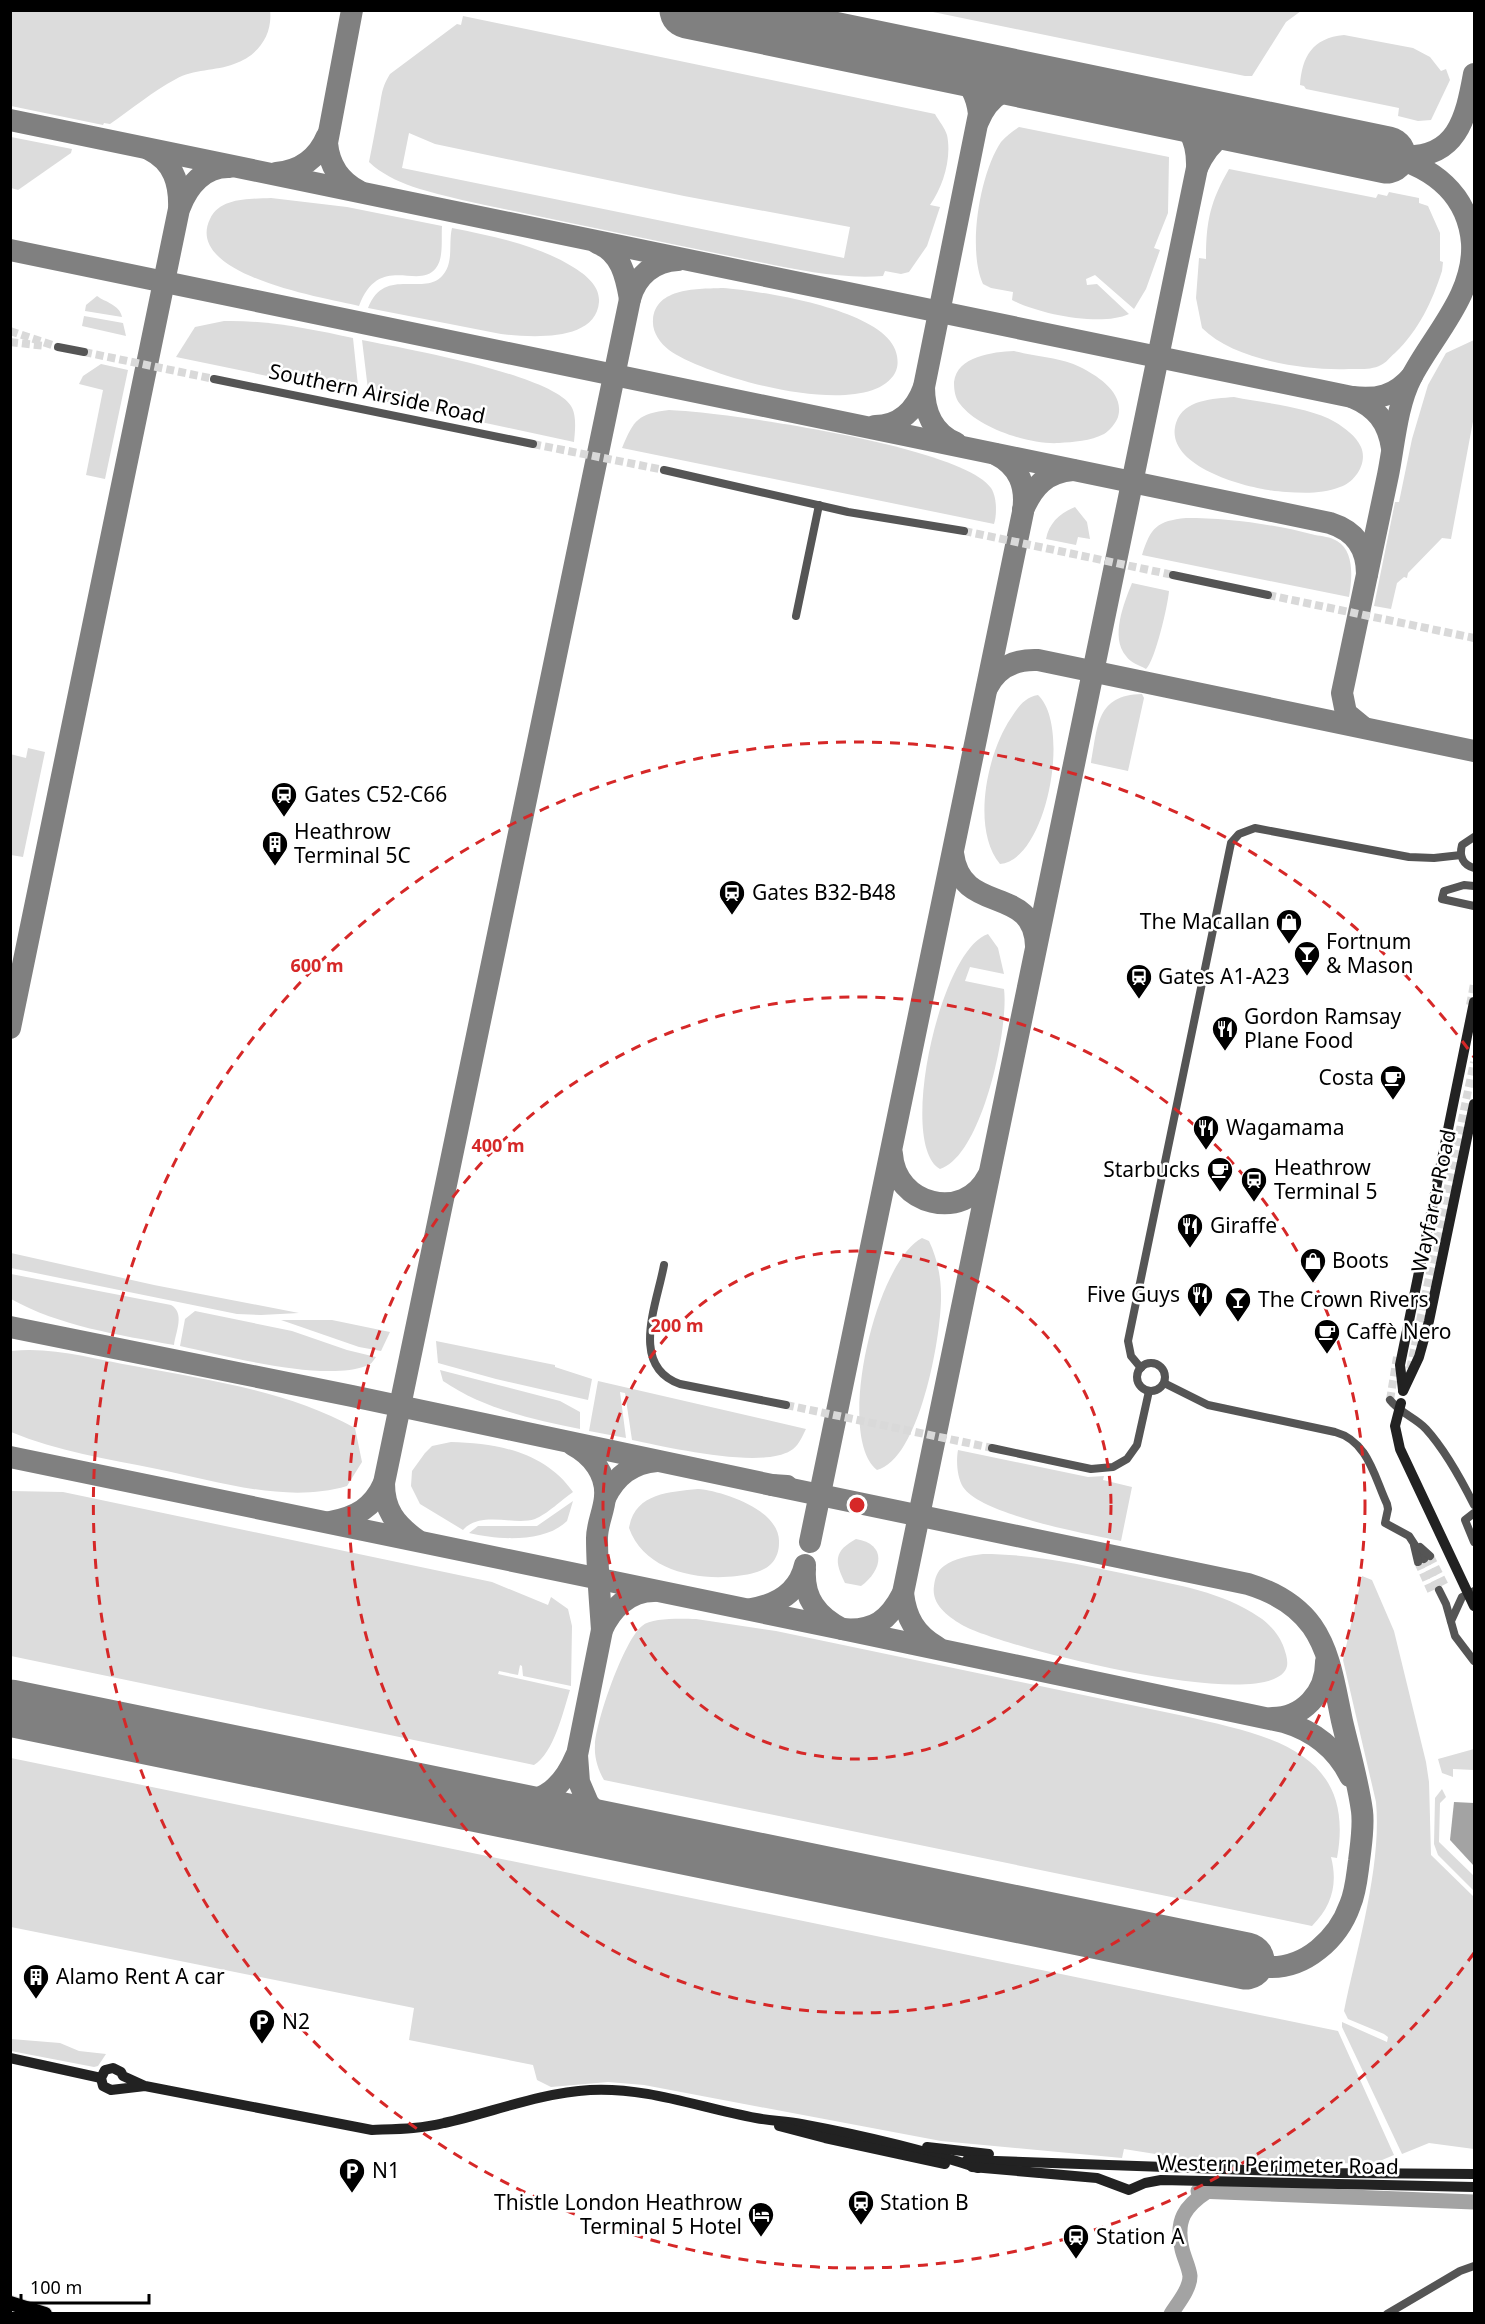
<svg xmlns="http://www.w3.org/2000/svg" width="1485" height="2324" font-family="'Noto Sans',sans-serif">
<rect width="100%" height="100%" fill="#fff"/>
<!-- green -->
<g fill="#dcdcdc" fill-rule="evenodd">
<path d="M11 10H270C273 35 258 56 234 64 216 71 193 69 176 79 153 91 132 109 110 124L104 123 103 125 11 106Z"/>
<path d="M928 11H1301L1286 22 1252 76H1245Z"/>
<path d="M463 16 935 114C939 121 945 128 947 135 952 158 943 187 930 205L940 207 927 246 909 272 901 274 885 271 883 276C830 280 777 265 725 255 637 237 550 219 462 200 431 192 393 185 369 162 372 147 375 131 378 115 382 98 380 90 390 74L457 24 461 25ZM409 133 435 144 684 196 850 227 844 258 402 168Z"/>
<path d="M1344 35 1413 48 1430 57 1441 71 1446 69 1450 80 1431 120 1418 121 1398 116 1399 108 1306 89 1304 86 1300 85C1302 57 1312 38 1344 35Z"/>
<path d="M1019 127 1169 157 1168 213 1154 248 1160 250 1146 289 1134 309 1095 275 1086 279 1087 285 1097 284 1129 314C1101 327 1039 314 1012 300L1013 292 991 288 983 284C967 249 980 173 1001 142 1006 136 1013 131 1019 127Z"/>
<path d="M11 137 72 149 71 153 18 190 11 188Z"/>
<path d="M1229 169 1376 198 1378 194 1387 196 1389 192 1419 198V203L1428 206 1440 233V261L1443 262 1442 271C1432 302 1419 330 1395 353 1390 357 1386 363 1381 365 1372 370 1359 369 1349 369 1305 371 1234 360 1202 328L1196 298 1199 258 1206 259C1206 222 1210 202 1229 169Z"/>
<path d="M271 198 347 207 442 226C441 238 444 258 436 268 419 291 379 252 359 306 324 298 183 275 210 219 220 197 251 199 271 198Z"/>
<path d="M452 228C492 236 538 245 573 267 586 275 600 286 599 302 596 343 528 337 501 334L368 308C386 261 433 305 448 266 452 254 449 240 452 228Z"/>
<path d="M723 288C761 291 891 310 897 356 898 362 898 367 895 373 867 423 706 377 669 350 660 343 652 332 653 320 655 287 699 289 723 288Z"/>
<path d="M97 296C105 302 120 305 122 317L85 311 86 305Z"/>
<path d="M84 316 123 323 126 336 82 326Z"/>
<path d="M224 321C267 320 311 329 353 338L359 395 176 357 195 327Z"/>
<path d="M362 340C402 348 551 374 571 406 577 415 575 432 574 442L369 398Z"/>
<path d="M1474 340V416L1451 539 1442 538 1408 573 1407 578 1404 577 1397 583 1391 609 1374 606 1395 502H1399L1412 439 1428 385 1446 353Z"/>
<path d="M1014 351C1033 356 1063 358 1080 367 1098 376 1125 393 1118 417 1116 423 1109 431 1104 434 1091 441 1073 442 1059 443 1030 445 978 428 960 404 955 398 954 390 954 382 957 356 993 352 1014 351Z"/>
<path d="M101 364 128 370 105 479 86 475 103 390 79 384 83 376Z"/>
<path d="M1234 397C1263 403 1310 407 1335 422 1345 428 1356 436 1361 447 1368 463 1355 482 1340 487 1323 494 1304 493 1286 492 1254 491 1162 468 1176 423 1184 399 1213 399 1234 397Z"/>
<path d="M669 410C725 412 962 446 991 488 997 497 997 515 994 524L622 448C634 419 638 414 669 410Z"/>
<path d="M1075 507 1087 522 1090 539 1078 537 1076 545 1046 539C1049 523 1060 513 1075 507Z"/>
<path d="M1186 518C1228 518 1273 524 1315 535 1321 536 1331 537 1337 541 1355 551 1352 580 1349 597L1142 555C1151 527 1157 521 1186 518Z"/>
<path d="M1132 583 1169 591C1168 605 1155 661 1146 669 1139 665 1131 663 1126 656 1110 637 1124 603 1132 583Z"/>
<path d="M1142 694 1144 698 1128 771 1091 763C1098 726 1096 695 1142 694Z"/>
<path d="M1038 695C1072 727 1046 861 1000 864 971 829 987 753 1011 718 1018 707 1025 697 1038 695Z"/>
<path d="M28 748 45 752 23 857 11 855 10 754 26 758Z"/>
<path d="M988 934 998 948 1004 974 970 967 965 981 1004 989C1009 1028 982 1156 940 1169 897 1145 940 949 988 934Z"/>
<path d="M922 1238 929 1241C937 1258 941 1276 941 1295 942 1333 920 1460 877 1470 835 1437 875 1262 922 1238Z"/>
<path d="M11 1253 154 1285 299 1313 261 1315 237 1314 11 1268Z"/>
<path d="M11 1274 171 1305C185 1313 176 1331 174 1345 119 1335 59 1326 11 1299Z"/>
<path d="M195 1311 292 1331 347 1350 376 1357C373 1361 371 1365 366 1366 323 1382 226 1356 180 1346L185 1319Z"/>
<path d="M281 1320H332L390 1332 381 1351 359 1347Z"/>
<path d="M436 1341 555 1365V1367L592 1379 588 1400 496 1379 438 1363Z"/>
<path d="M11 1351C51 1346 94 1359 134 1366 208 1380 288 1391 355 1428L362 1462 347 1486C286 1504 217 1481 157 1469 108 1459 57 1451 11 1432Z"/>
<path d="M440 1370 560 1401 580 1412V1429C532 1419 484 1409 443 1381Z"/>
<path d="M598 1381 806 1429C802 1437 798 1447 790 1451 759 1469 667 1447 632 1440L625 1393 620 1392 626 1438 589 1431Z"/>
<path d="M451 1442C497 1443 545 1452 573 1492 563 1499 546 1515 535 1519 514 1526 481 1510 463 1530L420 1504 411 1486 412 1471 425 1453 432 1446Z"/>
<path d="M958 1450 1088 1477 1104 1476 1103 1480 1132 1487 1121 1541C1087 1534 982 1515 963 1487 957 1477 956 1461 958 1450Z"/>
<path d="M698 1489C723 1491 781 1510 779 1543 779 1550 777 1558 771 1564 763 1572 749 1575 737 1576 698 1581 644 1571 629 1528 635 1493 669 1492 698 1489Z"/>
<path d="M11 1491 63 1492 492 1582 548 1605 551 1597 568 1609 572 1626 571 1686 523 1676 522 1666 520 1665 518 1675 499 1671 498 1674 570 1690C563 1712 554 1753 534 1765L11 1656Z"/>
<path d="M573 1501 567 1521C545 1543 498 1540 469 1533L478 1526H537Z"/>
<path d="M856 1539C887 1544 883 1570 861 1586L845 1583C834 1561 834 1551 856 1539Z"/>
<path d="M983 1554C1035 1554 1084 1565 1135 1576 1177 1585 1223 1592 1259 1617 1270 1624 1280 1636 1284 1648 1286 1654 1288 1660 1287 1666 1275 1718 1000 1646 964 1626 949 1617 931 1605 934 1586 935 1578 937 1571 944 1566 955 1558 969 1556 983 1554Z"/>
<path d="M1362 1576 1372 1580 1394 1631 1426 1762 1429 1782 1431 1855 1474 1897V2149L1429 2143 1402 2154 1342 2027V2022L1387 2042 1388 2037 1384 2034 1348 2019 1344 2011C1357 1948 1382 1866 1376 1802L1343 1660Z"/>
<path d="M696 1619 776 1631 1184 1716C1265 1735 1357 1749 1337 1858L1331 1857C1338 1884 1332 1906 1312 1926L604 1780C598 1770 594 1757 595 1745 596 1721 624 1640 642 1626 652 1617 683 1619 696 1619Z"/>
<path d="M1474 1749V1770L1453 1769V1777L1442 1773 1438 1759Z"/>
<path d="M11 1758 1338 2031 1394 2155 1375 2163 1270 2164 1193 2160 1124 2149 1122 2158 941 2141 644 2085 608 2082 551 2087 537 2080 533 2065 409 2040 414 2008 11 1927Z"/>
<path d="M1442 1789 1446 1797 1440 1803 1439 1842 1474 1876V1891L1438 1855 1434 1844 1435 1798Z"/>
<path d="M11 2039 60 2043 79 2051 106 2054 98 2066 94 2067 11 2051Z"/>
</g>
<!-- water -->
<path fill="#a3a3a3" d="M1454 1802 1474 1803V1866L1450 1840Z"/>
<g fill="none" stroke-linecap="round" stroke-linejoin="round">
<!-- river -->
<g stroke="#a3a3a3" stroke-width="15">
<path d="M1198 2191 1474 2202"/>
<path d="M1171 2314C1178 2303 1190 2289 1190 2276 1189 2267 1184 2258 1182 2249 1175 2220 1185 2206 1208 2191"/>
</g>
<!-- taxiway -->
<g stroke="#808080" stroke-width="22">
<path d="M352 10 327 143C329 164 339 181 359 191"/>
<path d="M10 120 1352 397C1377 400 1395 396 1412 376"/>
<path d="M978 122C989 94 1011 83 1040 83"/>
<path d="M1401 156C1457 160 1466 118 1474 74"/>
<path d="M1197 168C1210 139 1227 127 1259 128"/>
<path d="M276 173C300 171 318 158 327 136"/>
<path d="M180 207C188 186 204 166 230 167"/>
<path d="M597 243C621 252 626 276 630 299"/>
<path d="M10 250 1330 523C1355 531 1367 548 1367 574"/>
<path d="M924 387C924 411 932 433 956 443"/>
<path d="M1352 397C1376 407 1388 422 1392 448"/>
<path d="M875 426C900 426 916 409 924 387L979 114C974 66 936 63 898 54"/>
<path d="M1023 510C1033 487 1046 472 1073 470"/>
<path d="M987 688C997 667 1016 659 1038 660L1474 751"/>
<path d="M1363 727 1346 713 1342 693C1357 621 1372 548 1388 475 1394 445 1397 405 1411 378 1433 335 1475 295 1472 243 1468 193 1432 167 1387 155"/>
<path d="M953 853C961 917 1034 883 1036 946"/>
<path d="M10 1028 179 209C180 184 174 162 150 150"/>
<path d="M892 1154C895 1205 964 1223 988 1176"/>
<path d="M10 1327 352 1396 772 1485 787 1486"/>
<path d="M573 1445C592 1455 607 1474 605 1497 604 1511 597 1524 597 1538 597 1569 600 1600 602 1630"/>
<path d="M10 1457 842 1629C874 1632 889 1620 903 1593L1197 168C1198 137 1187 121 1159 108"/>
<path d="M384 1483C384 1510 395 1524 417 1540"/>
<path d="M772 1485 1248 1584C1274 1592 1296 1604 1312 1626 1331 1653 1335 1689 1342 1721 1349 1751 1358 1781 1362 1811 1364 1827 1361 1844 1359 1861 1357 1875 1356 1891 1350 1905 1338 1939 1305 1969 1268 1967 1261 1967 1253 1963 1246 1961"/>
<path d="M605 1498C616 1476 632 1463 657 1461"/>
<path d="M330 1522C356 1517 373 1508 384 1483L630 299C636 276 654 261 678 260"/>
<path d="M810 1542 1023 512C1027 486 1019 466 995 454"/>
<path d="M805 1569C803 1598 817 1616 842 1629L1284 1722C1314 1731 1336 1748 1350 1776"/>
<path d="M903 1593C906 1618 915 1634 937 1647"/>
<path d="M751 1609C777 1605 799 1592 805 1565"/>
<path d="M1272 1718C1303 1718 1326 1693 1326 1662"/>
<path d="M498 1809C538 1802 560 1795 576 1756"/>
<path d="M642 1838 614 1827 598 1815 588 1803 579 1782 577 1755 602 1630C611 1609 629 1591 654 1591"/>
</g>
<!-- runway -->
<g stroke="#808080" stroke-width="57">
<path d="M688 10 1387 155"/>
<path d="M10 1708 1246 1961"/>
</g>
<!-- street-tunnel -->
<g stroke="#d9d9d9" stroke-width="8" stroke-dasharray="8 4" stroke-linecap="butt">
<path d="M10 331 58 347"/>
<path d="M10 342 45 346"/>
<path d="M84 352 214 379"/>
<path d="M533 444 664 470"/>
<path d="M964 531 1173 575"/>
<path d="M1268 595 1474 638"/>
<path d="M1470 1005 1474 984"/>
<path d="M1410 1369 1474 1062"/>
<path d="M1390 1400 1397 1357"/>
<path d="M786 1405 992 1448"/>
<path d="M1430 1556 1446 1588"/>
<path d="M1424 1559 1439 1590"/>
<path d="M1418 1562 1432 1593"/>
</g>
<!-- highway casing -->
<g stroke="#dbdbdb" stroke-width="16">
<path id="highway" d="M10 2303 45 2314"/>
</g>
<!-- street -->
<g stroke="#555" stroke-width="8">
<path d="M58 347 84 352"/>
<path d="M214 379 533 444"/>
<path d="M664 470 848 512 964 531"/>
<path d="M1173 575 1268 595"/>
<path d="M796 616 819 505"/>
<path d="M1474 837 1462 845C1459 856 1463 865 1474 868"/>
<path d="M1474 886 1464 885 1444 891 1442 899 1474 906"/>
<path d="M664 1265C657 1304 629 1366 680 1384L786 1405"/>
<circle cx="1151" cy="1377" r="14"/>
<path d="M1141 1368 1131 1356 1128 1341 1231 843 1239 834 1255 828 1409 857 1434 858 1461 855"/>
<path d="M1164 1383 1208 1405 1335 1432C1368 1441 1374 1476 1387 1504L1388 1509 1385 1523 1409 1536 1424 1559"/>
<path d="M1390 1400C1400 1413 1416 1418 1426 1429 1446 1451 1461 1479 1474 1505"/>
<path d="M992 1448 1091 1469 1113 1467 1127 1459 1137 1445 1149 1391"/>
<path d="M1474 1513 1465 1520 1474 1542"/>
<path d="M1414 1545 1418 1562"/>
<path d="M1420 1547 1430 1556"/>
<path d="M1439 1590 1446 1604 1455 1636 1474 1661"/>
<path d="M1451 1621 1462 1597 1474 1591"/>
<path d="M1387 2314 1460 2271 1474 2266"/>
</g>
<!-- secondary -->
<g stroke="#222" stroke-width="10">
<path d="M1403 1390 1400 1365 1474 1002"/>
<path d="M1403 1391 1419 1357 1429 1321 1474 1104"/>
<path d="M10 2058 101 2078"/>
<path d="M145 2086 123 2076 121 2072 113 2068 105 2070 101 2078 103 2086 111 2090 145 2086 372 2130C396 2129 420 2129 444 2123 493 2112 540 2093 590 2090 648 2087 700 2108 756 2118 771 2121 786 2121 801 2124 860 2135 921 2149 978 2168"/>
<path d="M779 2126 825 2138 945 2164"/>
<path d="M927 2147 989 2154"/>
<path d="M967 2160 1338 2173 1474 2174"/>
<path d="M972 2167 1097 2178 1129 2190 1145 2183 1161 2180 1474 2187"/>
</g>
<!-- highway -->
<use href="#highway" stroke="#000" stroke-width="14"/>
<!-- secondary-bridge -->
<path stroke="#222" stroke-width="10" d="M1401 1403 1395 1426 1400 1449 1474 1606"/>
</g>
<!-- distance rings -->
<g fill="none" stroke="#d62828" stroke-width="3" stroke-dasharray="10 8">
<circle cx="857" cy="1505" r="254"/>
<circle cx="857" cy="1505" r="508"/>
<path d="M1474 1953A763 763 0 1 1 1474 1057"/>
</g>
<!-- icons -->
<defs>
<g id="station-pin" transform="scale(1.35)"><path d="M0 17L-7.5 6A9.5 9.5 0 1 1 7.5 6Z" fill="#000" stroke="#fff"/><path d="M-3-6H3Q5-6 5-4V2Q5 4 3 4L4.5 6H3L1.5 4h-3L-3 6H-4.5L-3 4Q-5 4-5 2V-4Q-5-6-3-6ZM-3.5-4v3h7v-3ZM-3.5 1v1.5H-2V1ZM2 1v1.5H3.5V1Z" fill="#fff"/></g>
<g id="building-pin" transform="scale(1.35)"><path d="M0 17L-7.5 6A9.5 9.5 0 1 1 7.5 6Z" fill="#000" stroke="#fff"/><path d="M-4-6H4V6H1V3H-1V6H-4ZM-2.5-4.3h1.7v1.8h-1.7ZM.8-4.3h1.7v1.8H.8ZM-2.5-1h1.7V.8h-1.7ZM.8-1h1.7V.8H.8Z" fill="#fff"/></g>
<g id="shop-pin" transform="scale(1.35)"><path d="M0 17L-7.5 6A9.5 9.5 0 1 1 7.5 6Z" fill="#000" stroke="#fff"/><path d="M-5-2.5h2.3a2.7 3.5 0 0 1 5.4 0H5L5.5 6h-11ZM-1.5-2.5h3a1.5 2.3 0 0 0-3 0Z" fill="#fff"/></g>
<g id="bar-pin" transform="scale(1.35)"><path d="M0 17L-7.5 6A9.5 9.5 0 1 1 7.5 6Z" fill="#000" stroke="#fff"/><path d="M-6-5H6L.8 .8V4.5H3.5V6h-7V4.5H-.8V.8Z" fill="#fff"/></g>
<g id="restaurant-pin" transform="scale(1.35)"><path d="M0 17L-7.5 6A9.5 9.5 0 1 1 7.5 6Z" fill="#000" stroke="#fff"/><path d="M-5-6h1v4h1v-4h1v4h1v-4h1v5L-1.5 .5V6h-2V.5L-5-1ZM5-6V6H3V1.5H1.5Q1.5-4 5-6Z" fill="#fff"/></g>
<g id="cafe-pin" transform="scale(1.35)"><path d="M0 17L-7.5 6A9.5 9.5 0 1 1 7.5 6Z" fill="#000" stroke="#fff"/><path d="M-5.5-4.5H6V0H3Q3 3.5 0 3.5H-2.5Q-5.5 3.5-5.5 0ZM3-3.2v2h1.7v-2ZM-6 4.5H4V6H-6Z" fill="#fff"/></g>
<g id="parking-pin" transform="scale(1.35)"><path d="M0 17L-7.5 6A9.5 9.5 0 1 1 7.5 6Z" fill="#000" stroke="#fff"/><path d="M-3.5-5.5H1a3.5 3.5 0 0 1 0 7H-1V5.5H-3.5ZM-1-3.4V-.6H.8a1.4 1.4 0 0 0 0-2.8Z" fill="#fff"/></g>
<g id="hotel-pin" transform="scale(1.35)"><path d="M0 17L-7.5 6A9.5 9.5 0 1 1 7.5 6Z" fill="#000" stroke="#fff"/><path d="M-6-4.5h1.5V1H6V5H4.5V3h-9V5H-6ZM-4 0a1.8 1.8 0 1 1 3.6 0ZM.5 0V-2.5h3Q6-2.5 6 0Z" fill="#fff"/></g>
</defs>
<g fill-rule="evenodd">
<use href="#station-pin" x="284" y="795"/>
<use href="#building-pin" x="275" y="844"/>
<use href="#station-pin" x="732" y="893"/>
<use href="#shop-pin" x="1289" y="922"/>
<use href="#bar-pin" x="1307" y="954"/>
<use href="#station-pin" x="1139" y="977"/>
<use href="#restaurant-pin" x="1225" y="1029"/>
<use href="#cafe-pin" x="1393" y="1078"/>
<use href="#restaurant-pin" x="1206" y="1128"/>
<use href="#cafe-pin" x="1220" y="1170"/>
<use href="#station-pin" x="1254" y="1180"/>
<use href="#restaurant-pin" x="1190" y="1226"/>
<use href="#shop-pin" x="1313" y="1261"/>
<use href="#restaurant-pin" x="1200" y="1295"/>
<use href="#bar-pin" x="1238" y="1300"/>
<use href="#cafe-pin" x="1327" y="1332"/>
<use href="#building-pin" x="36" y="1977"/>
<use href="#parking-pin" x="262" y="2022"/>
<use href="#parking-pin" x="352" y="2171"/>
<use href="#station-pin" x="861" y="2203"/>
<use href="#hotel-pin" x="761" y="2215"/>
<use href="#station-pin" x="1076" y="2237"/>
</g>
<g text-anchor="middle" stroke-width="5" stroke-linejoin="round" paint-order="stroke">
<!-- street labels -->
<g font-size="21" fill="#000" stroke="#fff">
<text transform="translate(377 394) rotate(12)" y="7">Southern Airside Road</text>
<text transform="translate(1434 1201) rotate(-78)" y="7">Wayfarer Road</text>
<text transform="translate(1278 2165) rotate(1)" y="7">Western Perimeter Road</text>
</g>
<!-- poi labels -->
<g font-size="21" fill="#000" stroke="#fff" text-anchor="start">
<text x="304" y="802">Gates C52-C66</text>
<text x="294" y="839">Heathrow<tspan x="294" dy="24">Terminal 5C</tspan></text>
<text x="752" y="900">Gates B32-B48</text>
<text x="1270" y="929" text-anchor="end">The Macallan</text>
<text x="1326" y="949">Fortnum<tspan x="1326" dy="24">&amp; Mason</tspan></text>
<text x="1158" y="984">Gates A1-A23</text>
<text x="1244" y="1024">Gordon Ramsay<tspan x="1244" dy="24">Plane Food</tspan></text>
<text x="1374" y="1085" text-anchor="end">Costa</text>
<text x="1226" y="1135">Wagamama</text>
<text x="1274" y="1175">Heathrow<tspan x="1274" dy="24">Terminal 5</tspan></text>
<text x="1200" y="1177" text-anchor="end">Starbucks</text>
<text x="1210" y="1233">Giraffe</text>
<text x="1332" y="1268">Boots</text>
<text x="1180" y="1302" text-anchor="end">Five Guys</text>
<text x="1258" y="1307">The Crown Rivers</text>
<text x="1346" y="1339">Caffè Nero</text>
<text x="56" y="1984">Alamo Rent A car</text>
<text x="282" y="2029">N2</text>
<text x="372" y="2178">N1</text>
<text x="742" y="2210" text-anchor="end">Thistle London Heathrow<tspan x="742" dy="24">Terminal 5 Hotel</tspan></text>
<text x="880" y="2210">Station B</text>
<text x="1096" y="2244">Station A</text>
</g>
</g>
<circle cx="857" cy="1505" r="9" fill="#d62828" stroke="#fff" stroke-width="3"/>
<g font-size="18" text-anchor="middle" font-weight="bold" fill="#d62828" stroke="#fff" stroke-width="5" stroke-linejoin="round" paint-order="stroke">
<text x="317" y="972">600 m</text>
<text x="498" y="1152">400 m</text>
<text x="677" y="1332">200 m</text>
</g>
<!-- border -->
<rect width="1485" height="2324" fill="none" stroke="#000000" stroke-width="24"/>
<!-- scale -->
<path d="M21 2294v9h128v-9" fill="none" stroke="#000000" stroke-width="3"/>
<text x="30" y="2294" font-size="18" fill="#000000" stroke="#ffffff" stroke-width="4.5" paint-order="stroke">100 m</text>
</svg>
